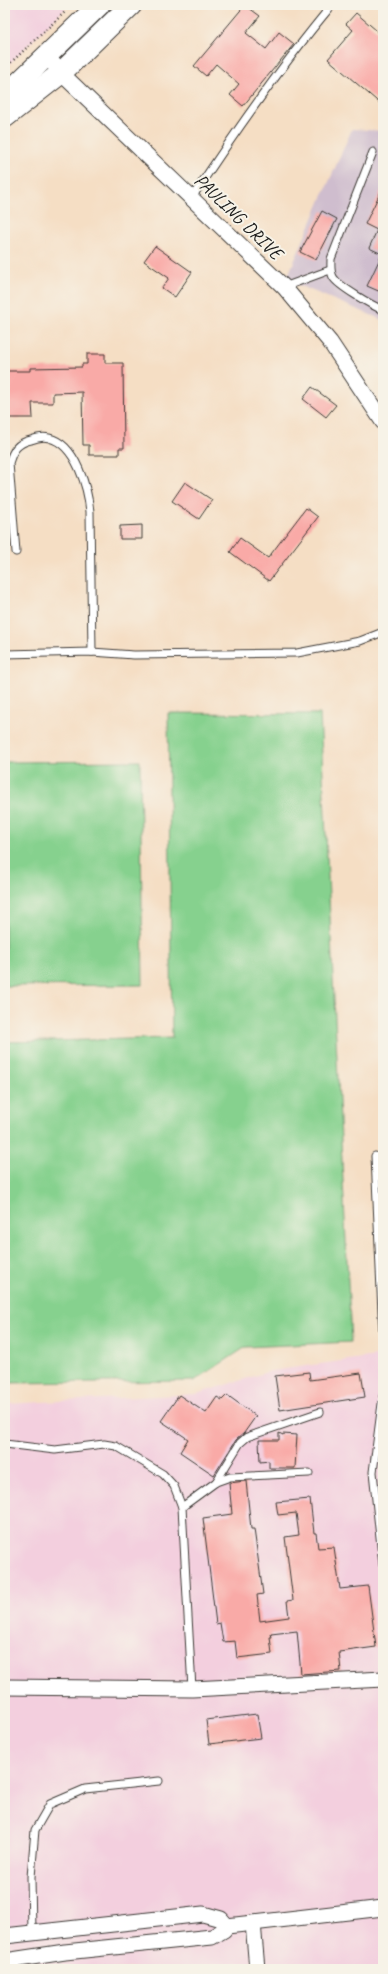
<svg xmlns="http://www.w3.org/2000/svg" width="388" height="1974" font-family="Caveat,sans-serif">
<rect width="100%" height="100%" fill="#f7f3e8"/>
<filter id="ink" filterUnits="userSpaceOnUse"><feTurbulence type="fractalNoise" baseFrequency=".025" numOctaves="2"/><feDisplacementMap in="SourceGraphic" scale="8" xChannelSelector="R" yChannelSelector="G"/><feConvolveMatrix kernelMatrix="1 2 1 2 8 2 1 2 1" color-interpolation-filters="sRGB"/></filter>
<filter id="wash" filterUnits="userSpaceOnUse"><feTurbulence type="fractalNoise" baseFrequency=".012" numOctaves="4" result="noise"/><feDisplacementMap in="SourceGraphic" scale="16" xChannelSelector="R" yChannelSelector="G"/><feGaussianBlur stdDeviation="0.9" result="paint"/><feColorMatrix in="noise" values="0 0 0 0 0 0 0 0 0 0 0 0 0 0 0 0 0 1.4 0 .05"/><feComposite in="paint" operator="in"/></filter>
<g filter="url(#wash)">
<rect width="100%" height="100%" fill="#f5dec4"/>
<!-- built -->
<g fill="#f3cfde">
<path d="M5 5H69L5 68Z"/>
<path d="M383 1355V1969H5V1404L196 1394 271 1371Z"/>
</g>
<!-- industrial -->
<path fill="#cfbdce" d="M352 129 383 131V320L286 280Z"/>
<!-- green -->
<g fill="#86d18e" stroke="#517655">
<path d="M168 713 320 714 351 1342 246 1347 194 1381 7 1383 5 1381V1042L172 1038Z"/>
<path d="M140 761 143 985 5 986V762Z"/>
</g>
<g id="blocks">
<!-- building -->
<g fill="#f9aaa7">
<path d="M245 5 260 16 246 33 266 49 279 32 294 44 243 106 230 95 239 84 216 64 206 76 194 66Z"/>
<path d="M356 13 383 36V106L328 59 353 30 346 24Z"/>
<path d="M383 187V293L367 286 382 254 369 248 377 230 365 224Z"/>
<path d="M322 211 337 219 316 260 300 252Z"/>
<path d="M155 246 192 272 175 297 162 288 169 278 144 261Z"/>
<path d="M87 354H105V363H123L124 448H119V455H89V445H83L82 392 53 393V403H32L33 418H5V385H7V371H30V368L82 367V364H87Z"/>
<path d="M312 387 336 405 326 417 303 399Z"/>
<path d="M185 482 212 500 199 519 172 501Z"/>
<path d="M306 508 318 517 269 581 230 552 240 538 268 558Z"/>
<path d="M142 525V539H120V526Z"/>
<path d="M309 1372 310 1380 361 1373 365 1397 280 1410 275 1376Z"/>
<path d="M179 1395 206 1413 217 1397 222 1400 227 1395 256 1416 244 1433 236 1440 214 1475 180 1452 188 1439 161 1421Z"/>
<path d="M279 1433 283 1435V1434L297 1435 295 1468H269V1461L260 1462 259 1440H279Z"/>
<path d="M246 1481 251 1529H254L263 1594 257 1595 260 1621 289 1617 287 1601 293 1600 285 1537 299 1535 296 1513 278 1515 276 1502 310 1499 314 1533H316L318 1548 334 1547 340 1589 368 1586 376 1647 339 1652 341 1671 301 1674 297 1631 271 1634 272 1637H270L272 1654 237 1658 235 1641 223 1642 220 1623 216 1624 203 1518 232 1514 229 1483Z"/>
<path d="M257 1714 261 1738 209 1744 206 1720Z"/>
</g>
</g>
</g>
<g filter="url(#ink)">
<use href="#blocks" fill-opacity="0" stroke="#3d3935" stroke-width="1"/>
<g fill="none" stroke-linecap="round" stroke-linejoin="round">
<!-- lane casing -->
<g stroke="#3d3935" stroke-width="9">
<g id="lane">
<path d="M373 152 331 259C331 265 330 271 333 277 338 286 373 306 383 310"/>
<path d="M191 199C235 132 281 66 332 5"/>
<path d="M284 287 330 270"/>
<path d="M16 552 9 463C13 450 17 443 31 440 36 438 43 436 49 438 76 444 88 489 90 512L92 652"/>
<path d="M5 654 92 652 134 655 297 653 360 641 383 632"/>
<path d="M375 1156 383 1336"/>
<path d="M383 1396 373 1472 383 1565"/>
<path d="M5 1444 55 1450 104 1444 116 1446 163 1474 174 1486 182 1507 192 1689"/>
<path d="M216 1482 240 1443 247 1437 320 1412"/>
<path d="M182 1507 216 1482 230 1477 309 1473"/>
<path d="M32 1932 31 1877 35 1830 50 1804 85 1789 159 1781"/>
</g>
</g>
<!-- street casing -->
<g stroke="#3d3935" stroke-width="17">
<g id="street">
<path d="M47 56 61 73 284 287 330 342 383 422"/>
<path d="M5 1687 192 1689 383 1679"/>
<path d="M253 1923 257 1969"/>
<path d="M5 1936 203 1914 221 1919 227 1926"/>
<path d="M5 1961 65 1952 212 1937 224 1930 227 1926 383 1908"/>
</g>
</g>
<!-- secondary casing -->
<g stroke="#3d3935" stroke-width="23">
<g id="secondary">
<path d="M5 96 99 5"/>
<path d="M5 117 61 73 131 5"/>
</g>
</g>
<!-- path -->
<path stroke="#3d3935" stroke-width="2.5" stroke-dasharray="1 3" stroke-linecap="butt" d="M5 68 65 12"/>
<!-- lane -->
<use href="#lane" stroke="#fff" stroke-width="7"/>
<!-- street -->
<use href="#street" stroke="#fff" stroke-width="15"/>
<!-- secondary -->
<use href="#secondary" stroke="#fff" stroke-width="21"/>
</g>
</g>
<g text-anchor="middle" stroke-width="4" stroke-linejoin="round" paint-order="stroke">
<!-- street labels -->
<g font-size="19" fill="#1c1c1c" stroke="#f7f3e8">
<text transform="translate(239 216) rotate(44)" y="7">PAULING DRIVE</text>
</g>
</g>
<!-- margin -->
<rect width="388" height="1974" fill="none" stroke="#f7f3e8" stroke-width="20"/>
</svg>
